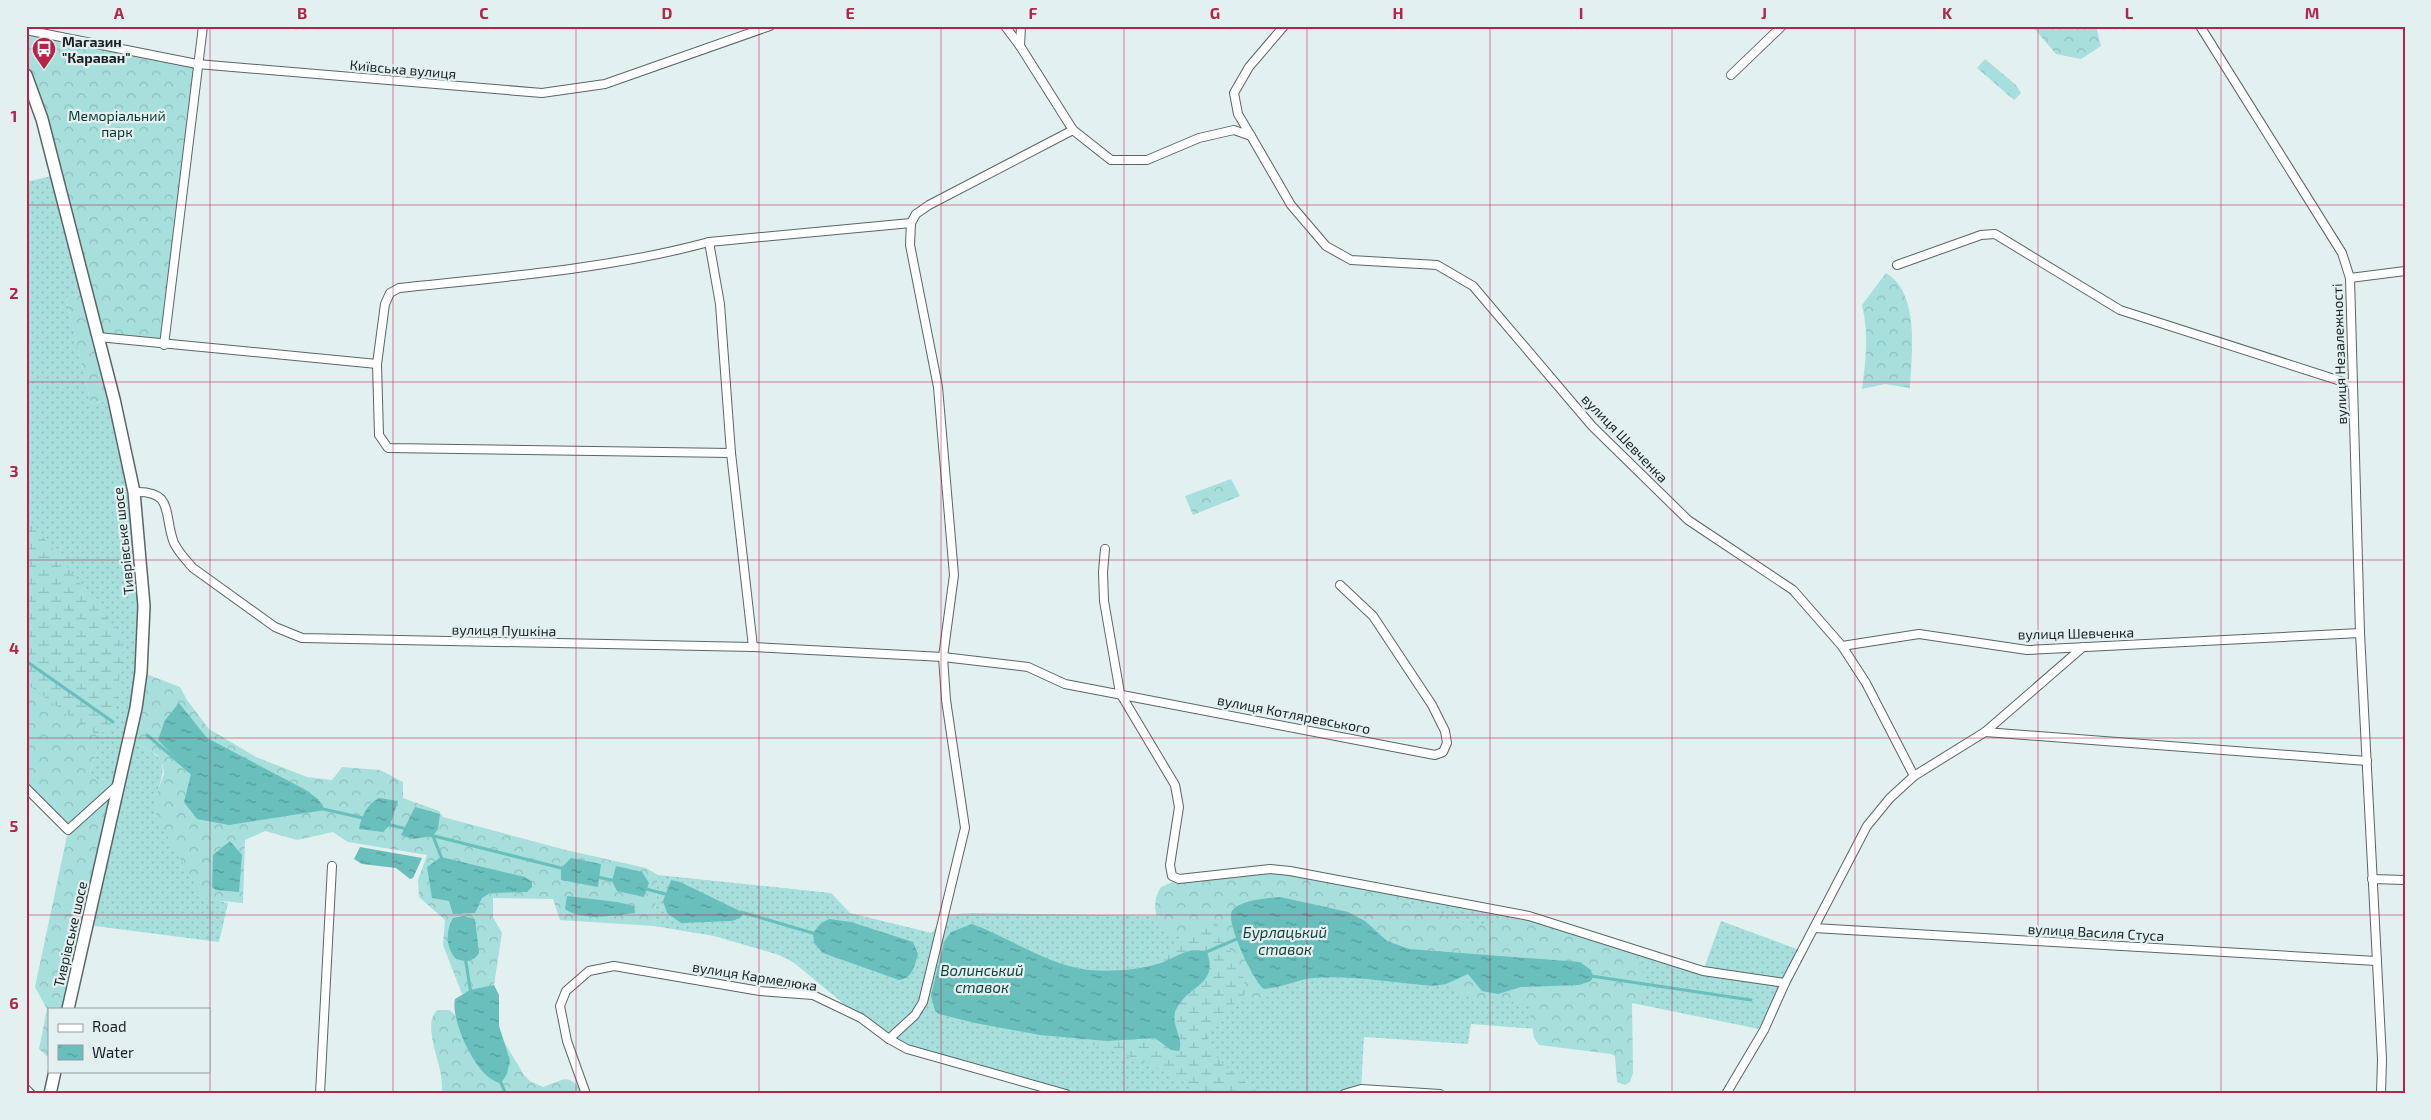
<svg xmlns="http://www.w3.org/2000/svg" width="2431" height="1120" font-family="'Exo 2',sans-serif">
  <style>
    .grass { fill: url(#grass-dots) }
    .forest { fill: url(#forest-crowns) }
    .wetland { fill: url(#wetland-marsh) }
    .water { fill: url(#water-ripples) }
    .lines { fill: none; stroke-linecap: round; stroke-linejoin: round }
    .stream { stroke: #68bfbc; stroke-width: 3 }
    .minor-casing { stroke: #5a6666; stroke-width: 10 }
    .secondary-casing { stroke: #5a6666; stroke-width: 14 }
    .minor { stroke: #fff; stroke-width: 8 }
    .secondary { stroke: #fff; stroke-width: 11 }
    .grid { fill: none; stroke: #b52449; stroke-width: 1; stroke-opacity: 0.55 }
    .labels { text-anchor: middle; dominant-baseline: central; stroke-width: 4.5; stroke-linejoin: round; paint-order: stroke }
    .poi-label { font-size: 14px; font-weight: bold; fill: #1c2121; stroke: #e3f0f0; text-anchor: start }
    .street-label { font-size: 14px; fill: #1c2121; stroke: #e3f0f0 }
    .park-label { font-size: 14px; fill: #073332; stroke: #e3f0f0 }
    .water-label { font-size: 15px; font-style: italic; fill: #143e3c; stroke: #e3f0f0 }
    .neatline { fill: none; stroke: #b52449; stroke-width: 2 }
    .grid-label { font-size: 16px; text-anchor: middle; font-weight: bold; fill: #b52449 }
  </style>
  <defs>
    <pattern id="grass-dots" width="8" height="8" patternUnits="userSpaceOnUse" patternTransform="scale(1.25)"><rect width="8" height="8" fill="#a6dfdc"/><path d="M2 2h.1M6 6h.1" fill="none" stroke="#8ebfbc" stroke-width="1.8" stroke-linecap="round"/></pattern>
    <pattern id="forest-crowns" width="20" height="18" patternUnits="userSpaceOnUse" patternTransform="scale(1.25)"><rect width="20" height="18" fill="#a6dfdc"/><path d="M2 6a3 3 0 1 1 6 0M12 15a3 3 0 1 1 6 0" fill="none" stroke="#8ebfbc"/></pattern>
    <pattern id="wetland-marsh" width="20" height="14" patternUnits="userSpaceOnUse" patternTransform="scale(1.25)"><rect width="20" height="14" fill="#a6dfdc"/><path d="M1 5h8M5 5V1M11 12h8M15 12V8" fill="none" stroke="#8ebfbc"/></pattern>
    <pattern id="water-ripples" width="26" height="14" patternUnits="userSpaceOnUse" patternTransform="scale(1.25)"><rect width="26" height="14" fill="#68bfbc"/><path d="M2 4q2-2 4 0t4 0M15 11q2-2 4 0t4 0" fill="none" stroke="#559b98"/></pattern>
  </defs>
  <rect width="100%" height="100%" fill="#e3f0f0"/>
  <g class="grass">
    <path d="M 56,175 L 86,292 L 66,298 L 91,404 L 114,399 L 144,587 L 130,740 C 162,758 170,757 156,795 L 200,893 L 210,899 L 228,903 L 219,942 L 87,925 L 120,782 L 98,782 L 90,772 L 97,751 L 95,731 L 26,542 L 26,182 Z"/>
    <polygon points="1270,869 1529,916 1703,971 1721,921 1802,951 1764,1030 1632,1003 1629,1036 1471,1024 1468,1044 1364,1037 1361,1089 1344,1094 1066,1094 907,1049 861,1018 793,962 779,955 714,936 654,926 658,875 831,893 850,913 932,933 944,915 972,913 1169,916"/>
  </g>
  <g class="forest">
    <polygon points="2032,26 2096,26 2101,46 2081,59 2056,54"/>
    <polygon points="26,30 197,64 164,345 99,337 114,399 91,404 66,298 86,292 26,75"/>
    <polygon points="1985,59 2016,85 2021,93 2014,100 1977,68"/>
    <path d="M 1886,273 C 1920,293 1912,354 1910,388 L 1885,384 L 1862,389 C 1866,359 1869,334 1862,305 Z"/>
    <polygon points="1231,479 1240,496 1193,515 1185,496"/>
    <polygon points="26,542 97,737 97,751 90,772 98,782 120,782 68,1009 49,1009 49,1058 39,1049 47,1009 35,987 68,831 26,789"/>
    <polygon points="141,672 180,687 187,700 209,729 256,757 307,777 332,780 342,767 380,770 403,782 403,798 439,811 443,817 566,850 646,868 658,875 654,926 560,920 553,899 493,898 493,917 502,933 494,985 462,994 443,945 445,920 419,897 418,880 427,855 348,842 333,832 297,840 265,831 245,840 243,903 210,900 200,893 156,816 156,795 164,774 163,765 157,755 130,740"/>
    <path d="M 1270,869 L 1362,888 L 1474,926 L 1529,916 L 1621,945 L 1636,957 L 1642,965 L 1645,991 L 1644,995 L 1632,1003 L 1633,1073 L 1630,1082 L 1625,1085 L 1617,1082 L 1615,1056 L 1611,1054 L 1539,1045 L 1534,1038 L 1529,1007 L 1522,1003 L 1471,998 L 1456,992 L 1451,987 L 1451,980 L 1409,949 L 1393,944 L 1360,927 L 1268,985 L 1269,994 L 1263,1001 L 1252,1002 L 1244,997 L 1229,966 L 1209,944 L 1170,934 C 1155,923 1150,903 1161,887 L 1179,879 Z"/>
    <path d="M 438,1010 L 449,1010 L 454,1014 L 489,1072 L 509,1056 L 503,1040 L 524,1075 L 530,1081 L 543,1087 C 566,1079 567,1072 584,1094 L 442,1094 C 442,1086 442,1078 440,1070 C 437,1055 423,1020 438,1010 Z"/>
  </g>
  <g class="wetland">
    <path d="M 26,519 L 33,524 L 123,637 L 123,652 L 113,722 C 109,731 105,732 96,734 L 87,729 L 26,683 Z"/>
    <path d="M 1215,920 L 1243,975 L 1246,993 L 1210,1026 C 1195,1050 1243,1079 1260,1094 L 1207,1094 L 1146,1062 L 1061,1035 L 1107,1041 L 1138,1037 L 1180,1040 L 1174,1025 L 1178,961 L 1126,969 L 1159,960 L 1208,922 Z"/>
  </g>
  <g class="water">
    <polygon points="179,703 207,738 304,789 318,799 325,810 229,825 197,819 184,802 191,774 158,740 165,720"/>
    <path d="M 379,798 L 398,801 L 390,825 L 383,832 L 359,829 C 361,817 367,804 379,798 Z"/>
    <polygon points="415,807 440,814 438,829 433,836 413,839 401,835"/>
    <polygon points="230,841 242,855 239,892 216,890 212,887 213,855"/>
    <polygon points="360,847 422,858 413,878 410,879 396,868 362,864 354,859"/>
    <polygon points="441,857 525,877 532,882 532,887 527,892 490,893 482,898 475,913 453,914 449,901 432,898 427,867"/>
    <polygon points="571,858 601,864 598,887 561,880 561,868"/>
    <polygon points="616,866 642,872 649,883 644,897 617,891 612,881"/>
    <polygon points="671,880 680,882 744,913 740,918 732,921 681,923 667,913 663,901"/>
    <path d="M 567,896 L 617,902 L 634,906 L 635,913 C 613,915 584,922 565,909 Z"/>
    <path d="M 1280,897 L 1348,912 L 1365,921 L 1387,941 L 1409,949 L 1580,962 L 1591,970 L 1593,976 L 1591,981 L 1579,985 L 1521,987 L 1498,994 L 1482,991 L 1468,974 L 1446,984 L 1433,986 C 1394,983 1353,975 1313,978 C 1296,980 1281,988 1264,989 C 1254,983 1225,921 1232,911 C 1239,900 1268,898 1280,897 Z"/>
    <path d="M 463,916 L 475,919 L 479,953 C 473,962 466,962 456,959 C 446,948 445,932 453,918 Z"/>
    <path d="M 829,919 L 851,922 L 913,942 L 918,954 C 914,966 913,978 899,980 L 823,953 L 814,943 L 813,933 L 820,924 Z"/>
    <path d="M 972,924 C 1010,938 1047,965 1089,970 C 1111,972 1140,970 1161,963 C 1178,957 1188,946 1207,952 C 1218,984 1192,984 1178,1006 C 1167,1022 1185,1037 1179,1051 L 1171,1050 L 1155,1038 L 1107,1041 L 1040,1035 L 975,1023 L 939,1014 L 935,1011 L 931,996 L 944,942 L 951,932 Z"/>
    <path d="M 494,985 L 499,995 L 499,1026 L 510,1060 L 507,1074 L 501,1083 C 477,1080 450,1020 455,999 L 470,990 Z"/>
  </g>
  <g class="lines">
    <g class="stream">
      <polyline points="26,661 113,722"/>
      <polyline points="147,735 194,775"/>
      <polyline points="323,809 363,818"/>
      <polyline points="386,824 407,829"/>
      <polyline points="430,835 565,869"/>
      <polyline points="433,836 442,859"/>
      <polyline points="597,877 616,881"/>
      <polyline points="646,889 669,895"/>
      <polyline points="741,912 816,934"/>
      <polyline points="1204,953 1239,938"/>
      <polyline points="465,956 471,994"/>
      <polyline points="1591,976 1751,1000"/>
      <polyline points="500,1081 506,1094"/>
    </g>
    <defs>
      <g id="minor">
        <polyline points="1005,26 1020,46 1073,130 1111,160 1147,160 1199,138 1234,130 1251,136 1291,205 1326,246 1351,260 1437,265 1473,286 1592,426 1688,520 1793,590 1842,646 1919,634 2027,650 2360,633"/>
        <polyline points="2200,26 2342,253 2350,278 2360,633 2382,1059 2381,1094"/>
        <polyline points="26,30 197,64 542,93 605,84 770,26"/>
        <polyline points="1020,46 1021,26"/>
        <polyline points="1731,75 1782,26"/>
        <polyline points="1251,136 1238,114 1234,93 1249,67 1284,26"/>
        <polyline points="709,242 720,304 731,453 753,647"/>
        <polyline points="1897,265 1981,235 1995,234 2120,310 2353,385"/>
        <polyline points="2350,278 2405,271"/>
        <polyline points="98,337 377,364"/>
        <polyline points="164,345 203,26"/>
        <path d="M 731,453 L 388,448 L 379,435 L 377,364 L 385,304 L 390,293 L 399,288 C 503,277 609,269 709,242 L 911,223 L 916,214 L 929,205 L 1073,130"/>
        <path d="M 134,492 C 175,490 163,515 174,543 C 179,553 186,560 193,568 L 275,627 L 302,638 L 753,647 L 943,657 L 1028,667 L 1065,684 L 1435,755 L 1443,752 L 1447,743 L 1445,731 L 1432,705 L 1373,616 L 1340,585"/>
        <polyline points="1105,549 1103,572 1104,601 1120,693 1175,785 1179,807 1170,865 1172,876 1179,879 1270,869 1290,871 1529,916 1703,971 1785,983"/>
        <polyline points="1842,646 1866,683 1914,776"/>
        <polyline points="1985,732 2367,761"/>
        <polyline points="26,788 68,830 119,784"/>
        <polyline points="2372,879 2405,880"/>
        <polyline points="1814,928 2376,961"/>
        <polyline points="889,1039 915,1015 923,1002 965,828 946,700 943,657 954,575 938,387 910,245 911,223"/>
        <polyline points="26,1089 31,1094"/>
        <polyline points="320,1094 332,866"/>
        <polyline points="586,1094 567,1041 560,1006 566,991 589,971 614,966 760,991 813,995 861,1018 889,1039 907,1049 1066,1094"/>
        <polyline points="1344,1094 1361,1089 1440,1094"/>
        <polyline points="1726,1094 1764,1030 1785,983 1867,826 1890,798 1914,776 1985,732 2083,647"/>
      </g>
      <g id="secondary">
        <polyline points="26,75 42,119 114,399 134,492 144,606 141,672 136,708 68,1009"/>
        <polyline points="50,1094 55,1071"/>
      </g>
    </defs>
    <use href="#minor" class="minor-casing"/>
    <use href="#secondary" class="secondary-casing"/>
    <use href="#minor" class="minor"/>
    <use href="#secondary" class="secondary"/>
  </g>
  <path class="grid" d="M 210,26 L 210,1094M 393,26 L 393,1094M 576,26 L 576,1094M 759,26 L 759,1094M 941,26 L 941,1094M 1124,26 L 1124,1094M 1307,26 L 1307,1094M 1490,26 L 1490,1094M 1672,26 L 1672,1094M 1855,26 L 1855,1094M 2038,26 L 2038,1094M 2221,26 L 2221,1094M 26,205 L 2405,205M 26,382 L 2405,382M 26,560 L 2405,560M 26,738 L 2405,738M 26,915 L 2405,915"/>
  <defs>
    <symbol id="bus-pin" viewBox="-11 -11 22 30"><path d="M0 17L-7.5 6A9.5 9.5 0 1 1 7.5 6Z" fill="#b52449" stroke="#e3f0f0"/><path d="M-5-6H5V4H4V6H2V4H-2V6H-4V4H-5ZM-3.5-4V0h7V-4ZM-3.5 1.2v1.5H-2V1.2ZM2 1.2v1.5H3.5V1.2Z" fill="#fff"/></symbol>
  </defs>
  <g fill-rule="evenodd">
    <use href="#bus-pin" x="30" y="35" width="28" height="38"/>
  </g>
  <g class="labels">
    <g class="poi-label">
      <text x="62" y="41">Магазин<tspan x="62" dy="16">"Караван"</tspan></text>
    </g>
    <g class="street-label">
      <text transform="translate(403 69) rotate(5)">Київська вулиця</text>
      <text transform="translate(2339 354) rotate(-92)">вулиця Незалежності</text>
      <text transform="translate(1625 438) rotate(46)">вулиця Шевченка</text>
      <text transform="translate(123 541) rotate(-96)">Тиврівське шосе</text>
      <text transform="translate(504 630) rotate(1)">вулиця Пушкіна</text>
      <text transform="translate(2076 633) rotate(-1)">вулиця Шевченка</text>
      <text transform="translate(1294 714) rotate(11)">вулиця Котляревського</text>
      <text transform="translate(2096 932) rotate(3)">вулиця Василя Стуса</text>
      <text transform="translate(70 934) rotate(-77)">Тиврівське шосе</text>
      <text transform="translate(755 976) rotate(9)">вулиця Кармелюка</text>
    </g>
    <g class="park-label">
      <text x="117" y="115">Меморіальний<tspan x="117" dy="16">парк</tspan></text>
    </g>
    <g class="water-label">
      <text x="1285" y="932">Бурлацький<tspan x="1285" dy="17">ставок</tspan></text>
      <text x="982" y="970">Волинський<tspan x="982" dy="17">ставок</tspan></text>
    </g>
  </g>
  <rect width="2431" height="1120" fill="none" stroke="#e3f0f0" stroke-width="55"/>
  <rect x="48" y="1008" width="162" height="65" fill="#e3f0f0" stroke="#939d9d"/>
  <rect x="58" y="1024" width="25" height="8" fill="#ffffff" stroke="#939d9d"/>
  <text x="92" y="1032" font-size="15" fill="#1c2121">Road</text>
  <rect x="58" y="1045" width="25" height="15" fill="url(#water-ripples)" stroke="#939d9d"/>
  <text x="92" y="1058" font-size="15" fill="#1c2121">Water</text>
  <rect x="28" y="28" width="2376" height="1064" class="neatline"/>
  <g class="grid-label">
    <text x="119" y="19">A</text>
    <text x="302" y="19">B</text>
    <text x="484" y="19">C</text>
    <text x="667" y="19">D</text>
    <text x="850" y="19">E</text>
    <text x="1033" y="19">F</text>
    <text x="1215" y="19">G</text>
    <text x="1398" y="19">H</text>
    <text x="1581" y="19">I</text>
    <text x="1764" y="19">J</text>
    <text x="1947" y="19">K</text>
    <text x="2129" y="19">L</text>
    <text x="2312" y="19">M</text>
    <text x="14" y="122">1</text>
    <text x="14" y="299">2</text>
    <text x="14" y="477">3</text>
    <text x="14" y="654">4</text>
    <text x="14" y="832">5</text>
    <text x="14" y="1009">6</text>
  </g>
</svg>
